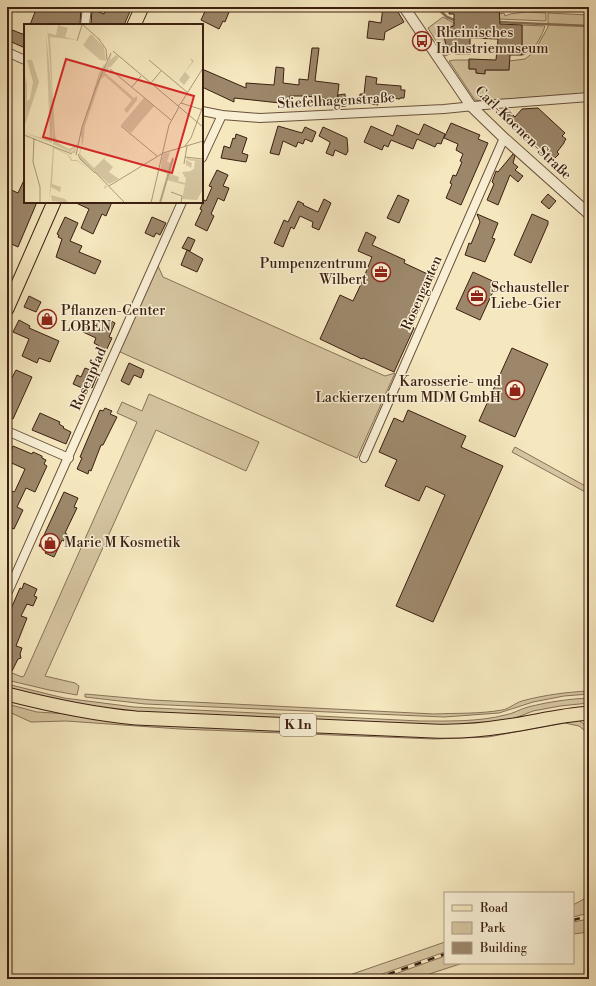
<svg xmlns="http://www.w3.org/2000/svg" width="596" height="986" font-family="'Libre Bodoni',serif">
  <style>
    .green { fill: #d5c5a0; stroke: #887258 }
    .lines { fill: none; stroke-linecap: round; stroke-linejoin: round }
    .stream { stroke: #856e55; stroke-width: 2.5 }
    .building { fill: #9c876a; stroke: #3b1f10 }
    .minor-casing { stroke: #6a513c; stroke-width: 10 }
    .tertiary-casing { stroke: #6a513c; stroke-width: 12 }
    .primary-casing { stroke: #3b1f10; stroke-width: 15 }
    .minor { stroke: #f8efd5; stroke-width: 8 }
    .tertiary { stroke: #f8efd5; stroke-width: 10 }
    .primary { stroke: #f5e7be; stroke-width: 13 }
    .rail { stroke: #3b1f10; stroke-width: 2.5; stroke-dasharray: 7 7; stroke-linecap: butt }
    .labels { text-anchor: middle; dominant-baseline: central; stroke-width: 3; stroke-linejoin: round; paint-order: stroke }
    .shield { fill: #f8efd5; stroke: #745d4b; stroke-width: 1 }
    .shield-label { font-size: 13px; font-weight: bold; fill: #3b1f10 }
    .poi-label { font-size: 14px; fill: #3b1f10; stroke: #f8efd5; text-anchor: start }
    .street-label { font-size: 14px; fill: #3b1f10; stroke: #f8efd5 }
    .inset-river { fill: none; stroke: #b6a383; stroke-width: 2 }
    .inset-road { fill: none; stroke: #ab9778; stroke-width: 1 }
    .view { fill: #d62828; fill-opacity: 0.15; stroke: #d62828; stroke-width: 2 }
    .inset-edge { fill: none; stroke: #3b1f10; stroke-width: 2 }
  </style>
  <rect width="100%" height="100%" fill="#f5e7be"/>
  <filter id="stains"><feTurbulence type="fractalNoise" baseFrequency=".005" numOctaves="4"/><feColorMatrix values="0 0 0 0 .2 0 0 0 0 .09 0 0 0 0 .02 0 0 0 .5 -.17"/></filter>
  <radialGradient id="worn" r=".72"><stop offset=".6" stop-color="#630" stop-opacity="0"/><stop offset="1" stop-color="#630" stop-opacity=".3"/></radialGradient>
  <g class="green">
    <polygon points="526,12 546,13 546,21 499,19 499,14 504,13 505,16 510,14"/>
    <polygon points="548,13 589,15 589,93 481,101 475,100 449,61 454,60 469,60 469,69 476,69 476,73 485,73 485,70 509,70 509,61 525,59 534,52 548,27"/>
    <polygon points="443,17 454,23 451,27 442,30 444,37 453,34 452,53 445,56 428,28"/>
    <path d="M 522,25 L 545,26 C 542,36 533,54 522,55 Z"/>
    <polygon points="158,266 163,277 385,376 395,373 357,458 118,351"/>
    <polygon points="149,394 259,442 246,471 156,430 45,676 75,683 79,686 77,695 49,690 7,680 7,671 22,677 24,676 137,422 117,413 122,402 142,411"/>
    <polygon points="515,447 589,488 589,494 512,452"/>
    <path d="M 7,684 L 64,698 L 134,707 L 420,721 C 448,721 478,722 505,715 C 513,714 520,709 528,707 C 548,702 568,699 589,698 L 589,703 L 560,706 L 533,711 L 510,720 L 457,726 L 149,714 L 105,710 L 7,689 Z"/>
    <path d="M 589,691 L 589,694 L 564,696 L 533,702 L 499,713 L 444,717 L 145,704 L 85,697 L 85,694 L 152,700 L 434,714 C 457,713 480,714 502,710 C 509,709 515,703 522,701 C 544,695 567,692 589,691 Z"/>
    <polygon points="7,704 37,712 423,736 577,719 589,728 589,734 579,726 565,723 488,737 434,739 180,729 66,721 31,722 7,711"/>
    <polygon points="589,893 589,913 573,917 573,905 584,899"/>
    <polygon points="589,919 589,932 573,934 573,922"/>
    <polygon points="445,942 445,952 368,979 338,979"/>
    <polygon points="445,956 445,963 463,963 414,979 381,979"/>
  </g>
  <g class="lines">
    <g class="stream">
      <polyline points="436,7 447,17 454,20"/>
      <polyline points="498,22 589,26"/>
    </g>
  </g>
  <g class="building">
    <polygon points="34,7 81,7 80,25 30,25 35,12"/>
    <polygon points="112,7 132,7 124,25 91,25 92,9 104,14 107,8 111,10"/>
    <polygon points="207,7 231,7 225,22 223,21 219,29 201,20"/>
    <polygon points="383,7 395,7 404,22 385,32 384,40 367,38 369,21 381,23"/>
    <polygon points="450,7 499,7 500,24 522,25 522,55 510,55 509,70 485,70 485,74 476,73 476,69 469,69 469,59 496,60 498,39 470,38 470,54 455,54 456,46 447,48 442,30 454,26 454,14 449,14"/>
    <polygon points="7,28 25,35 25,48 7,40"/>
    <polygon points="312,48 319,48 315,81 339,84 337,100 306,96 290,96 289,104 234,98 234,102 202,87 202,69 246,88 246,83 274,85 276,67 284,68 283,83 299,85 299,79 308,80"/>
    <polygon points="366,76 377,78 376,84 401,86 401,90 405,90 404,98 400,98 400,99 379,97 378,105 359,102 360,94 364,94"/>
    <polygon points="345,94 346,106 338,107 338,95"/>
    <polygon points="538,108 565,133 562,136 566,139 564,142 564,143 557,152 559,154 551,162 496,112 509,111 515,117 522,109"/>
    <polygon points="451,123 480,135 478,139 488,143 461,205 446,198 452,184 450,183 453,175 456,176 462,162 460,161 463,154 456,150 458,144 444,138"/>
    <polygon points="424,124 445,134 441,144 437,143 435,147 417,139 413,149 391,140 388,147 384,145 382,150 364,142 371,126 393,136 397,125 419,135"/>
    <polygon points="278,126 302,133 305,127 316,132 312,142 305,139 303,144 298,142 296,147 283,141 279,155 270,153"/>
    <polygon points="323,127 347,138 348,151 346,155 335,150 333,156 326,153 330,143 330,142 319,136"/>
    <polygon points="236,134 247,138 242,153 248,155 246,162 221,158 224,146 230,148 233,138 235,139"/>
    <polygon points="513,154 515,156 513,163 518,167 515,170 523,176 518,182 510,175 498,205 487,200 494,184 492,182 496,171 498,172"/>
    <polygon points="217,170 228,175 223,186 229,188 224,201 218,198 211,214 214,216 207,231 195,225 202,210 200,209 204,200 206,201 212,187 209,186"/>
    <polygon points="25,178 25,202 37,202 18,247 7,242 7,188 18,193"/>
    <polygon points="548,194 556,201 549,209 541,202"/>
    <polygon points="398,195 409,200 399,223 387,218"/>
    <polygon points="324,199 331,203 319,230 312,227 313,222 300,216 294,229 291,227 283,247 274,243 284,220 288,222 298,201 304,204 303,205 318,212"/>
    <polygon points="74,202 112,202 106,216 102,214 93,234 81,228 89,209"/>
    <polygon points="477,214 498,223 492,238 495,239 485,262 465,255 469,243 471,244 480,222"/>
    <polygon points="532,214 548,221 548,224 531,263 514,255"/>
    <polygon points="65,217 78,223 70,241 82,246 79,252 101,261 95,274 56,257 62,239 58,237 59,235 57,234"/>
    <polygon points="152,217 166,223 160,235 156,233 154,237 145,233"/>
    <polygon points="366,232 376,237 372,245 405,260 404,263 434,277 420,308 412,327 414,328 394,372 363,358 362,359 320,339 340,295 353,301 362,282 372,257 358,251"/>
    <polygon points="188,237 195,240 190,251 182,248"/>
    <polygon points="187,250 203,259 197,272 181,265"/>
    <polygon points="473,272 497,283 480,320 456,309"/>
    <polygon points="29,296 41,302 36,312 24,307"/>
    <polygon points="107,319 115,323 109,337 112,338 106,351 98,347 99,346 94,343 96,338 83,332 85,327 99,332 101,327 103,328"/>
    <polygon points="19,320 30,326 29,328 59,341 50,362 39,358 37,363 22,356 29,339 13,332"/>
    <polygon points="512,348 548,364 515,437 479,421"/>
    <polygon points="129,363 144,370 141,378 134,375 129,385 121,381"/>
    <polygon points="85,368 98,373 92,388 84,384 82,388 73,384 77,375 81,377"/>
    <polygon points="16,370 32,377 13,419 7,417 7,387"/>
    <polygon points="105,408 112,411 110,414 117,417 103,445 101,445 91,471 89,470 88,474 77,469 82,458 80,457 100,410 103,411"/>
    <polygon points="408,410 466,436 461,447 503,466 433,622 396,606 445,495 426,486 419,501 385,486 397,460 379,452 394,418 403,422"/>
    <polygon points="40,413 60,422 59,424 64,427 63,428 71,432 66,444 32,430"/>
    <polygon points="13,446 32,454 33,452 42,456 42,458 46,460 44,464 47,466 35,492 26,488 17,507 23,510 14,529 7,526 7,489 14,492 15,491 25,469 7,461"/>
    <polygon points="64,492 78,498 74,507 77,508 65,533 67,534 64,541 62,540 54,557 45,553 47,549 39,546"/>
    <polygon points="24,583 37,589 34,596 37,597 33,606 27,604 21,616 27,618 16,646 22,648 20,654 21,658 18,659 12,671 7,668 7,618 20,588 22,589"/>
  </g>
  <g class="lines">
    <defs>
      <g id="minor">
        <polyline points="85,25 87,7"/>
        <polyline points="7,52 25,60"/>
        <polyline points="202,111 222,115 260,118 444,109 484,105 589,97"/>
        <polyline points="202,158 222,115"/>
        <polyline points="7,431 69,458"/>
        <polyline points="364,458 504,138"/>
        <polyline points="7,594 182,202"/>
      </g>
      <polyline id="tertiary" points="404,7 471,106 504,138 589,214"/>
      <g id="primary">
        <polyline points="134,25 142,7"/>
        <polyline points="7,309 54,202"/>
        <path d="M 7,694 C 50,705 92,714 136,718 L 433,731 C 457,732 482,730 507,726 C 534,722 561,715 589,713"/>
      </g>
    </defs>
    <use href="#minor" class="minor-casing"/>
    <use href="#tertiary" class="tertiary-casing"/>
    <use href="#primary" class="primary-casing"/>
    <use href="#minor" class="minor"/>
    <use href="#tertiary" class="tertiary"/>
    <use href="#primary" class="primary"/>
    <g class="rail">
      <polyline points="573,920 589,916"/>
      <polyline points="375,979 445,954"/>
    </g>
  </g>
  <defs>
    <symbol id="bus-ring" viewBox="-11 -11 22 22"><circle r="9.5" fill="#f8efd5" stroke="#8f2418" stroke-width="1.5"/><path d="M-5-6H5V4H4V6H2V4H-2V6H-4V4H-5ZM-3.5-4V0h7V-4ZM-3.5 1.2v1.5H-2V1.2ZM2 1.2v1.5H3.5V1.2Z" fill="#8f2418"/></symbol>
    <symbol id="office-ring" viewBox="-11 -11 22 22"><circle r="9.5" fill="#f8efd5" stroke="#8f2418" stroke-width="1.5"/><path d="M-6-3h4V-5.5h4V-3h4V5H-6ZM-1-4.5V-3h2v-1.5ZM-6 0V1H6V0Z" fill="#8f2418"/></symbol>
    <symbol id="shop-ring" viewBox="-11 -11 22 22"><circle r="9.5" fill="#f8efd5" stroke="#8f2418" stroke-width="1.5"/><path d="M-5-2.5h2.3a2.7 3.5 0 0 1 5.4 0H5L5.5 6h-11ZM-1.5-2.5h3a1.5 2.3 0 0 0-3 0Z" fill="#8f2418"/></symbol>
  </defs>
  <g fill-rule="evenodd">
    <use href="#bus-ring" x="411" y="30" width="22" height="22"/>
    <use href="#office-ring" x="370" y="261" width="22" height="22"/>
    <use href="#office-ring" x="466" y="285" width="22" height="22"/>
    <use href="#shop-ring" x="36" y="308" width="22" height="22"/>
    <use href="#shop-ring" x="504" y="379" width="22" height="22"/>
    <use href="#shop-ring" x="39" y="532" width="22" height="22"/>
  </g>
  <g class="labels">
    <rect class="shield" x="280" y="714" width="36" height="22" rx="3"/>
    <g class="shield-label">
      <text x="298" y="725">K 1n</text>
    </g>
    <g class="poi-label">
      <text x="436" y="33">Rheinisches<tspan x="436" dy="16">Industriemuseum</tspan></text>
      <text x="367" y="264" text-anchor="end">Pumpenzentrum<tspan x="367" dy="16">Wilbert</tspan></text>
      <text x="491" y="288">Schausteller<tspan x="491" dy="16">Liebe-Gier</tspan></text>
      <text x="61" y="311">Pflanzen-Center<tspan x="61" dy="16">LOBEN</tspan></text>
      <text x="501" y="382" text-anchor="end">Karosserie- und<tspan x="501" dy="16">Lackierzentrum MDM GmbH</tspan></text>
      <text x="64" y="543">Marie M Kosmetik</text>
    </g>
    <g class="street-label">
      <text transform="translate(336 101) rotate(-3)">Stiefelhagenstraße</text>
      <text transform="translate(523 133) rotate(44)">Carl-Koenen-Straße</text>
      <text transform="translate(422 293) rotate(-66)">Rosengarten</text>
      <text transform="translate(89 379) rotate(-66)">Rosenpfad</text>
    </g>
  </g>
  <g transform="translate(24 24)">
    <rect width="179" height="179" fill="#f5e7be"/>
    <path d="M 23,0 L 24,9 L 32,11 L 34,1 L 44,4 L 41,13 L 52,16 L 26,13 L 31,112 L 34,119 L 45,125 L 53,121 L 75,49 L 80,40 L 77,37 L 81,41 L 53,122 L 47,127 L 33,120 L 48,128 L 52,123 L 51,129 L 48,129 L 29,120 L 29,98 L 28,119 L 0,109 L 26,116 L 22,9 L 29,82 ZM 67,10 L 80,23 L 82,37 L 76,36 L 59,21 ZM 88,29 L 86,36 L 92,31 L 95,33 L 86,44 L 84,42 L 85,45 L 81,49 L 110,74 L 113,72 L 113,76 L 103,89 L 100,86 L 108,76 L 81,52 L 77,55 L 61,102 L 59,119 L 56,130 L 70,144 L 93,122 L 80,135 L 89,143 L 85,148 L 95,155 L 85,160 L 56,135 L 55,129 L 58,122 L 57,110 L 72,64 ZM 166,34 L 170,37 L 161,48 L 166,53 L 160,61 L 155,56 L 168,38 ZM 3,36 L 8,36 L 15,58 L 0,104 L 0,48 L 3,60 L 3,77 L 6,75 L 9,58 ZM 120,74 L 130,82 L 107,109 L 97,101 ZM 29,122 L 45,131 L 48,136 L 53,136 L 61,142 L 83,163 L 80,165 L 81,161 L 63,144 L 53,137 L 47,137 L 44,131 L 30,124 L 28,160 L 37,163 L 36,168 L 27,163 L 25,179 ZM 146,128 L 143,138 L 148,139 L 147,142 L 149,136 L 150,136 L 146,150 L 155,153 L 154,157 L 161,159 L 162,155 L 158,148 L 169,147 L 166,147 L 170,145 L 171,137 L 162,136 L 168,139 L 167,144 L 163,141 L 162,143 L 162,136 L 164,136 L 162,134 L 179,136 L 179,165 L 173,176 L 158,175 L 161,161 L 143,156 L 135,179 L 144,150 L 136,147 L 139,130 ZM 27,171 L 41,175 L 45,179 L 28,177 Z" fill="#d5c5a0"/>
    <path class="inset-river" d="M 136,179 L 149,134"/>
    <path class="inset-road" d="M 58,0 L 76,16M 74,14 L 82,25 L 83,36M 53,17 L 58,1M 89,27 L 179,103M 125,36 L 164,69M 86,45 L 147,96M 127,59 L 137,47M 108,63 L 117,52M 157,79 L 179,44M 154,82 L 157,79 L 179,86M 97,102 L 133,132M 0,111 L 48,130M 10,114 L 9,138 L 16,163 L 16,179M 161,122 L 167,114 L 179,82M 54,130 L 56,135 L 71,149M 52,131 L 58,103 L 72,63 L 87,29M 161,133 L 179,135M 160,140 L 163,122M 71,148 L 101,179M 85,162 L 139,129 L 179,117M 147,168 L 158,172 L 157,179M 127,179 L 145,101 L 155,83"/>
    <path class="view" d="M 42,35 L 170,72 L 148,149 L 19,113 Z"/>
    <rect width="179" height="179" class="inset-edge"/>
  </g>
  <rect width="596" height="986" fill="none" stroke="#f5e7be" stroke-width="24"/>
  <rect x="8" y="8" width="580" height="970" fill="none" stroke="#3b1f10" stroke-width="2"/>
  <rect x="12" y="12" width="572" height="962" fill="none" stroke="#3b1f10"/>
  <rect x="444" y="892" width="130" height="72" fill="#f8efd5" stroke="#ac9c86"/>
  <rect x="452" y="905" width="20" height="6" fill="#f5e7be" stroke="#ac9c86"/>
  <text x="480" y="912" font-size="12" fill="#3b1f10">Road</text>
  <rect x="452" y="922" width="20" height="12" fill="#d5c5a0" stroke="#ac9c86"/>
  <text x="480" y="932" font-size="12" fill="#3b1f10">Park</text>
  <rect x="452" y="942" width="20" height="12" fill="#9c876a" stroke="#ac9c86"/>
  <text x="480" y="952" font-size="12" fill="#3b1f10">Building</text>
  <rect width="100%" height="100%" filter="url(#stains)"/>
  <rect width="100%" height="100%" fill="url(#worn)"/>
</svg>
